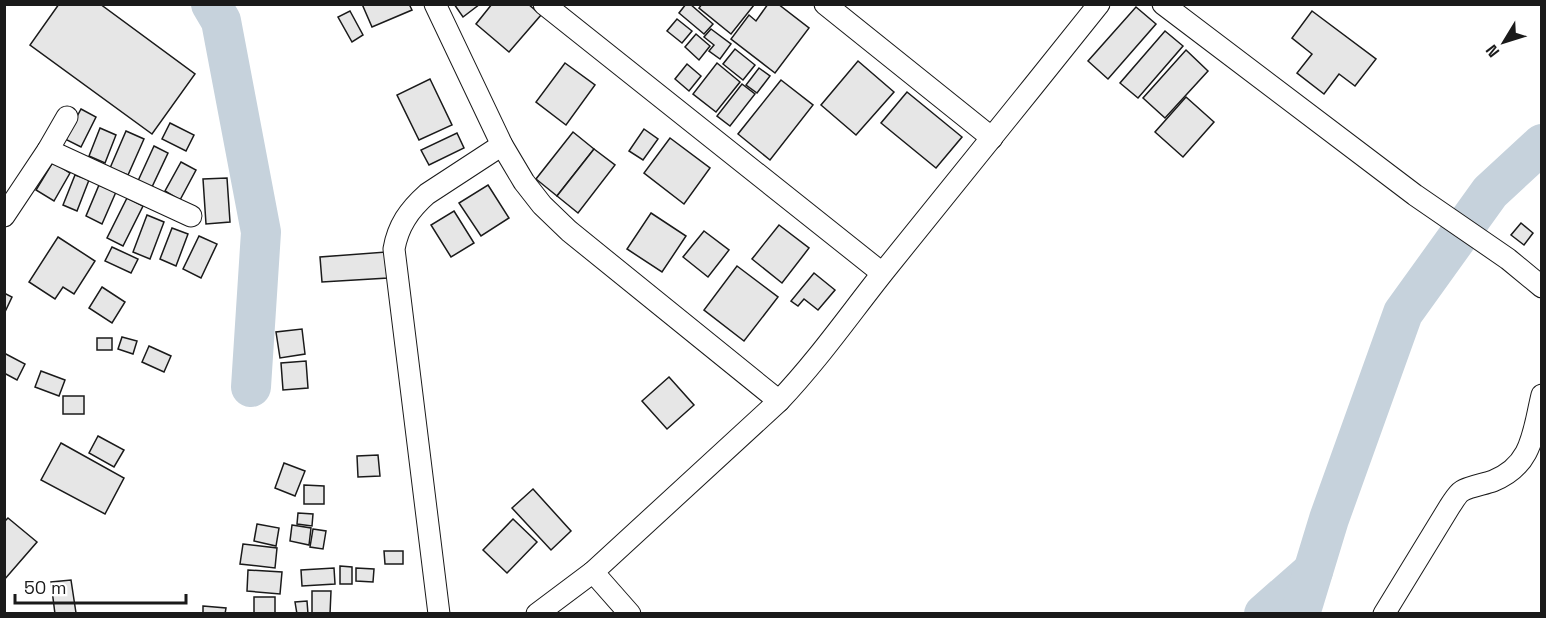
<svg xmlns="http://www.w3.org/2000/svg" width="1546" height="618" font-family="'Space Grotesk',sans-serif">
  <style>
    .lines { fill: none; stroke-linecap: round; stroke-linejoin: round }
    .river { stroke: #c6d2dc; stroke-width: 40 }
    .building { fill: #e6e6e6; stroke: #1a1a1a; stroke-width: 1.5 }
    .street-casing { stroke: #1a1a1a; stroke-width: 23 }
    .street { stroke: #fff; stroke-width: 21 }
  </style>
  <rect width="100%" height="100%" fill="#fff"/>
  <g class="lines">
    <g class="river">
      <polyline points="211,4 221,21 261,232 251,387"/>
      <polyline points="1264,614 1313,571"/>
      <polyline points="1300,614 1329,519 1403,313 1490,192 1542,144"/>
    </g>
  </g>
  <g class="building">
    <polygon points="59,4 100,4 195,74 152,134 30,45"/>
    <polygon points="362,4 409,4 412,10 372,27"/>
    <polygon points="454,4 480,4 463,17"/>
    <polygon points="492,4 528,4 541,15 509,52 476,24"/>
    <polygon points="686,4 690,4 713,24 704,34 679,13"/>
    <polygon points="702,4 752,4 754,5 731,34 699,8"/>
    <polygon points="768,4 778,4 809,28 775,73 731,39 749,15 756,21"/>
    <polygon points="1136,7 1156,24 1108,79 1088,61"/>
    <polygon points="350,11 363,35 352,42 338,17"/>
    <polygon points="1312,11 1376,59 1355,86 1339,74 1324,94 1297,73 1312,54 1292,38"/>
    <polygon points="677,19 692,31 682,43 667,31"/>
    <polygon points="711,29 731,44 720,59 709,51 714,45 704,37"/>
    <polygon points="1165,31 1183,46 1138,98 1120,83"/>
    <polygon points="696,34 710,46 699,60 685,47"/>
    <polygon points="735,49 755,65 743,80 723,64"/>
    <polygon points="1186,50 1208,71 1165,118 1143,98"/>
    <polygon points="858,61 894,92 856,135 821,105"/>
    <polygon points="565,63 595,85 566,125 536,102"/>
    <polygon points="717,63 740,82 716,112 693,94"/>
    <polygon points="687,64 701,76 689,91 675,79"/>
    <polygon points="759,68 770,76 757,93 746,85"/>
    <polygon points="430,79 452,125 419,140 397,95"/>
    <polygon points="781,80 813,105 770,160 738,134"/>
    <polygon points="742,84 755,94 730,126 717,116"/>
    <polygon points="907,92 962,137 936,168 881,123"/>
    <polygon points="1186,97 1214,122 1183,157 1155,132"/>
    <polygon points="81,109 96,117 81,147 65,139"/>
    <polygon points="170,123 194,135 186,151 162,139"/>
    <polygon points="100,128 116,135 105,163 89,156"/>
    <polygon points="644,129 658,139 643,160 629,151"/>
    <polygon points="126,131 144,139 128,175 110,168"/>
    <polygon points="573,132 594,149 557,196 536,179"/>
    <polygon points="457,133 464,148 429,165 421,150"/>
    <polygon points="670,138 710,168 684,204 644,173"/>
    <polygon points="154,146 168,153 151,189 137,183"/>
    <polygon points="594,149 615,165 578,213 557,196"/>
    <polygon points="53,162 70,173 54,201 36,190"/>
    <polygon points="181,162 196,170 180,200 165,191"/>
    <polygon points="75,175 89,180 77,211 63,205"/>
    <polygon points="227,178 230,222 206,224 203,179"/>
    <polygon points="99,185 116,192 102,224 86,216"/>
    <polygon points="488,185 509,218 481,236 459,203"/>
    <polygon points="127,198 143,206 123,246 107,238"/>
    <polygon points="454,211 474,243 451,257 431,225"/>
    <polygon points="651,213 686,236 662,272 627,249"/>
    <polygon points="147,215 164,222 150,259 133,252"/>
    <polygon points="1521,223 1533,233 1524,245 1511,235"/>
    <polygon points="779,225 809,248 782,283 752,259"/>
    <polygon points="172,228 188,234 176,266 160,259"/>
    <polygon points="704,231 729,250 708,277 683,257"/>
    <polygon points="199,236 217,244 201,278 183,269"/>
    <polygon points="58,237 95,261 74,294 63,287 55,299 29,282"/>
    <polygon points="112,247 138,259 131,273 105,261"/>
    <polygon points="386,252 388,278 322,282 320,257"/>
    <polygon points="737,266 778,297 744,341 704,310"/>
    <polygon points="814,273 835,290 818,310 804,299 798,306 791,301"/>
    <polygon points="102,287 125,302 112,323 89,308"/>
    <polygon points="4,293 12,297 4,314"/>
    <polygon points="302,329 305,354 280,358 276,332"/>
    <polygon points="122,337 137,341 133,354 118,349"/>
    <rect x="97" y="338" width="15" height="12"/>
    <polygon points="149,346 171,356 164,372 142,362"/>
    <polygon points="4,353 25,364 17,380 4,373"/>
    <polygon points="306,361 308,388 283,390 281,363"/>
    <polygon points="41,371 65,380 59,396 35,387"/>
    <polygon points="669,377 694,405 667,429 642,401"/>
    <rect x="63" y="396" width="21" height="18"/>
    <polygon points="98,436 124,450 114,467 89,453"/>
    <polygon points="61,443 124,478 105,514 41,480"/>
    <polygon points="378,455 380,476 358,477 357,456"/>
    <polygon points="284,463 305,471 295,496 275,488"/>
    <polygon points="304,485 324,486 324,504 304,504"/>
    <polygon points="533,489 571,531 551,550 512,508"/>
    <polygon points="298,513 313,514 312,526 297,524"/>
    <polygon points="8,518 37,542 4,580 4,522"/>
    <polygon points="513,519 537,542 507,573 483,550"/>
    <polygon points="257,524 279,528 276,546 254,541"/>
    <polygon points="292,525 311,528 309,545 290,541"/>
    <polygon points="313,529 326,531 323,549 310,547"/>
    <polygon points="243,544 277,548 275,568 240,564"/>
    <polygon points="384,551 403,551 403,564 385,564"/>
    <polygon points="340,566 352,567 352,584 340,584"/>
    <polygon points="334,568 335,584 302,586 301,570"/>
    <polygon points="356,568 374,569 373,582 356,581"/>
    <polygon points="248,570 282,572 280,594 247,591"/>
    <polygon points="71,580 76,613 55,614 51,582"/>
    <polygon points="312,591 331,591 330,614 312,614"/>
    <rect x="254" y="597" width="21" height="17"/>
    <polygon points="307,601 308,614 297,614 295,602"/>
    <polygon points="203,606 226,608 225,614 203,614"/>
  </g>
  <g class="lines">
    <defs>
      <g id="street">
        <polyline points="435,4 502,145 524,182 542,205 569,231 779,401"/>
        <polyline points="544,4 882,273"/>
        <polyline points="825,4 992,138"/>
        <polyline points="1163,4 1415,195 1508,259 1542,287"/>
        <polyline points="48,150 191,216"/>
        <polyline points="4,216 48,150 67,117"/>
        <polyline points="593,572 630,614"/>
        <path d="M 439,614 L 394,249 C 398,226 409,210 427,194 L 502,145"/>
        <path d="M 537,614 L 593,572 L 779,401 C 818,360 850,314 885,270 C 956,182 1028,93 1099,4"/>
        <path d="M 1384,614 L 1450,506 C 1453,502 1457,494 1462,491 C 1468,487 1485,484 1493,481 C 1533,465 1533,432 1542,395"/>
      </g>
    </defs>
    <use href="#street" class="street-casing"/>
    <use href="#street" class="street"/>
  </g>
  <rect width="1546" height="618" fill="none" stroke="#1a1a1a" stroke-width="12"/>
  <g transform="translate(1504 42) rotate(232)" stroke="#ffffff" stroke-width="4.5" paint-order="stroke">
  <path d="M0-4.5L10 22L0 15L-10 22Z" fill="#1a1a1a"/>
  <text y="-9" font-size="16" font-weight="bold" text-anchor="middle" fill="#1a1a1a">N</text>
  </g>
  <path d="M15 594v9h171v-9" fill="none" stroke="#1a1a1a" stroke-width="3"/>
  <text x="24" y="594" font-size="18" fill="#1a1a1a" stroke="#ffffff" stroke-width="4.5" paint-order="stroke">50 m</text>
</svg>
